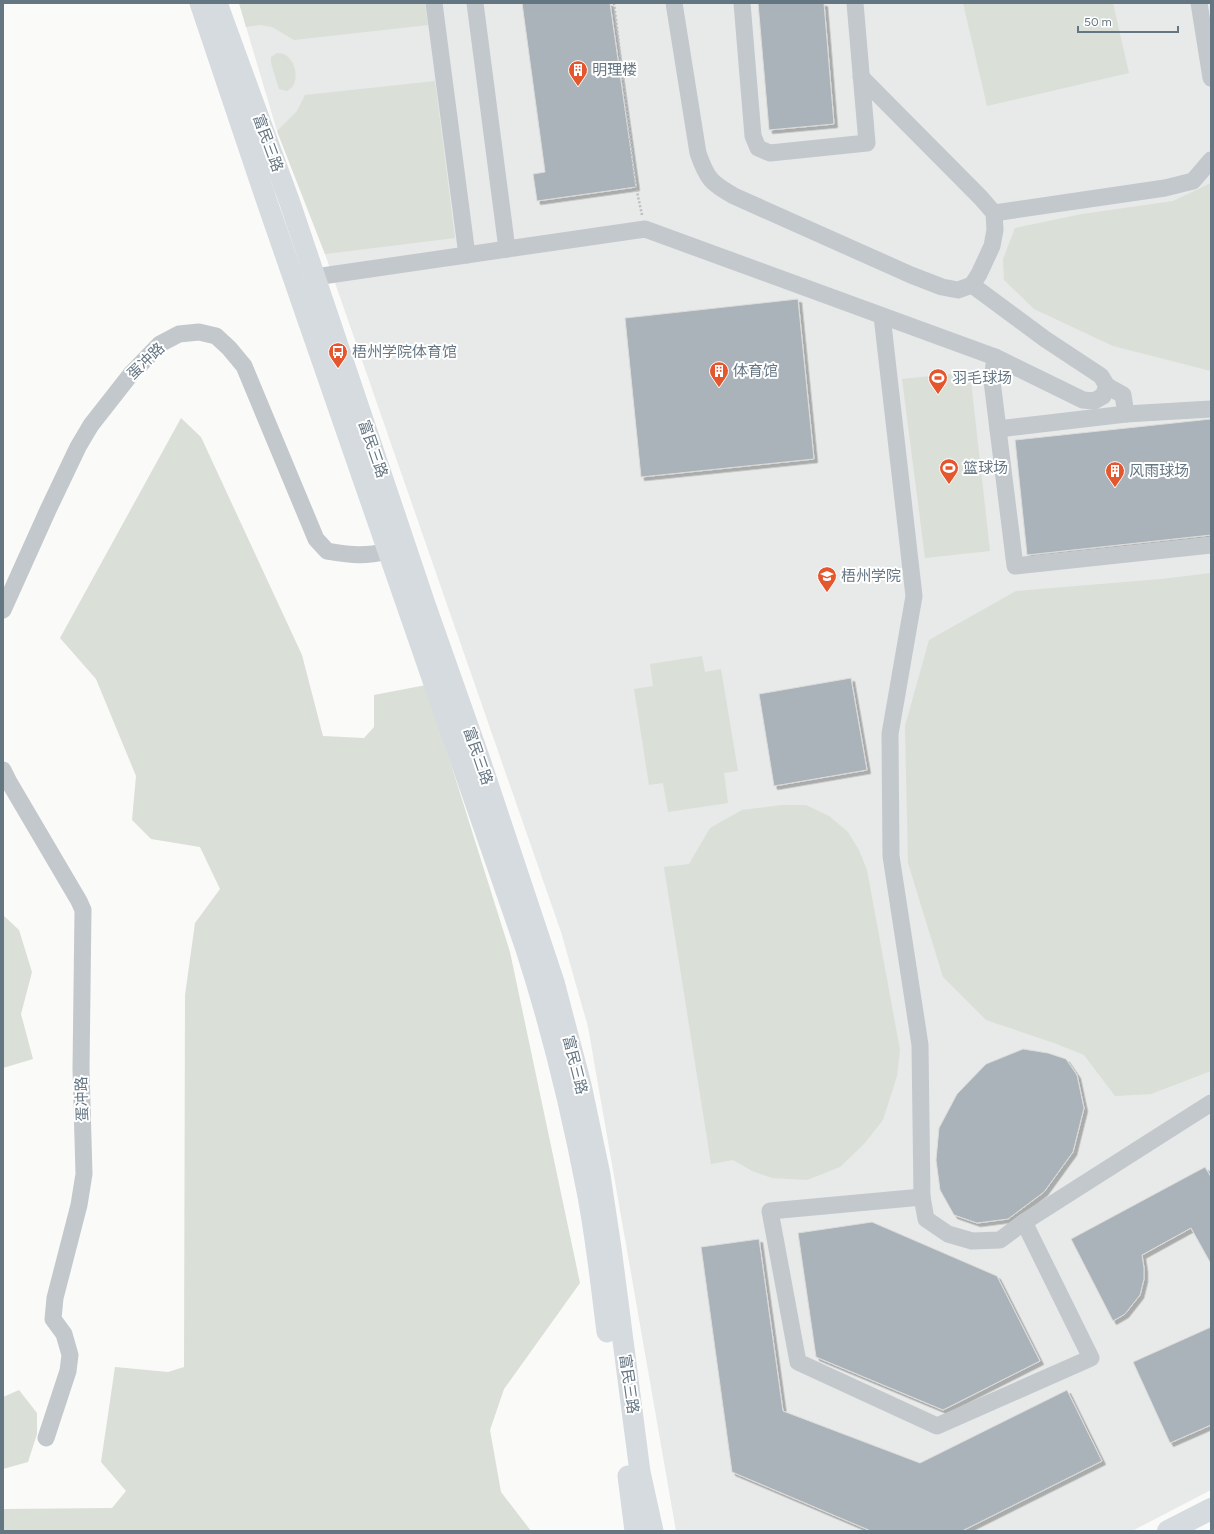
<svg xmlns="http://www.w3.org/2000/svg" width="1214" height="1534" font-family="Figtree,'Noto Sans SC',sans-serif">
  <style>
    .built { fill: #e8e9e9 }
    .green { fill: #dadfd7 }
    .building { fill: #aab3b9; stroke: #dcdcda; filter: url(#shadow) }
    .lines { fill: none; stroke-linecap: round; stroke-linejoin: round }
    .path { stroke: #bbbfc2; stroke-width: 2.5; stroke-dasharray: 2 2; stroke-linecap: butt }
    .minor { stroke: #c3c8cc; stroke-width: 17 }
    .major { stroke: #d6dbdf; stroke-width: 21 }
    .highway { stroke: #d6dbdf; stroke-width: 22 }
    .labels { text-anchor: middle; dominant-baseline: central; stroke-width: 4; stroke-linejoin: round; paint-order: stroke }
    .poi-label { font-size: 15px; fill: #657683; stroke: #fff; text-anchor: start }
    .street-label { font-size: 15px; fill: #657683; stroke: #fff }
  </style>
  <defs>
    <filter id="shadow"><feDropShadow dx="3.5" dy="3.5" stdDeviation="0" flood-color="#0004"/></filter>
  </defs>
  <rect width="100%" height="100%" fill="#fafaf8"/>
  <polygon class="built" points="239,3 1211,3 1211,1490 1132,1531 676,1531 588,1027 561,932 325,254 277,131"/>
  <g class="green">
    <polygon points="239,3 425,3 428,25 294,40 272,27 260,25 246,27"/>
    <polygon points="963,3 1113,3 1129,73 987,106"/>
    <path d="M 277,53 C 295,52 303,83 287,91 L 279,89 L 271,63 L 271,57 Z"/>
    <polygon points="435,81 455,238 325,254 277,131 297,111 305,95"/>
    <polygon points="1211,183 1211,371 1113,346 1034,309 1004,280 1003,259 1015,228 1082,214 1173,201"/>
    <polygon points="970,372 990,551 925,558 902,379"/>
    <polygon points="181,418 201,437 302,655 323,736 364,738 374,727 374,695 426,685 510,952 580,1283 504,1389 490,1430 501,1492 531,1531 3,1531 3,1509 112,1508 126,1491 101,1462 115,1367 168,1372 184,1367 185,995 195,923 220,889 200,847 151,839 132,820 136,776 96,679 60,638"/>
    <polygon points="1211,573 1211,1071 1151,1094 1115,1096 1084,1055 1054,1043 986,1020 943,977 908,863 905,726 929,640 1016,591 1161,579"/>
    <polygon points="702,656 705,672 721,669 738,771 724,773 728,803 668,812 663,783 649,785 634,689 653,686 650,664"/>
    <polygon points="781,805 806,805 829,816 848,832 859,850 867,870 900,1050 897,1076 883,1120 864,1144 840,1167 807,1180 772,1178 752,1171 733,1160 711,1164 664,867 689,864 710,828 742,810"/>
    <polygon points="3,915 19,930 32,972 21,1014 33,1059 3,1068"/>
    <polygon points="19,1390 37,1413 37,1434 28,1462 3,1469 3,1397"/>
  </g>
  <g class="building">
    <polygon points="522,3 610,3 636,187 537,201 533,174 545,172"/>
    <polygon points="758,3 824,3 834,124 769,130"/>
    <polygon points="798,299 814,459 641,477 625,318"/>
    <polygon points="1211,419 1211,535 1027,555 1015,440"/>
    <polygon points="851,678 867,770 774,786 759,694"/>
    <polygon points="1023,1049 1048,1053 1066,1059 1077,1075 1084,1108 1073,1152 1044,1192 1008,1219 977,1223 954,1215 940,1190 936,1160 939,1128 957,1094 986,1064"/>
    <polygon points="1205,1167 1211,1177 1211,1264 1191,1228 1142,1255 1144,1268 1144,1279 1140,1295 1125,1314 1113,1321 1071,1239"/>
    <polygon points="872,1222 997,1276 1040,1361 943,1410 816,1357 798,1233"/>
    <polygon points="759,1239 783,1411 920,1463 1067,1390 1102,1461 962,1531 871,1531 732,1472 701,1247"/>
    <polygon points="1211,1327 1211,1425 1170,1443 1133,1362"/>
  </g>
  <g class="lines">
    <polyline class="path" points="614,3 636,187 642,215"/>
    <g class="minor">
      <polyline points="434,3 467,255"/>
      <polyline points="475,3 507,249"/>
      <path d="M 674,3 L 698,153 C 707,179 711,183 734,196 L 911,275 L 942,287 L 958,290 L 972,285 L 979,274 L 992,246 L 995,230 L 994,213 L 981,198 L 861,77"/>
      <polyline points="742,3 753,136 758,148 770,153 867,143 855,3"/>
      <polyline points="1199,3 1211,78"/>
      <polyline points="994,213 1165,188 1193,181 1211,160"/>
      <polyline points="315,277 645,229 995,357 1083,400 1094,401 1103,396 1107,386 1101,376 1045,339 972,285"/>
      <polyline points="882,316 914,596 890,734 891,856 920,1045 922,1197 926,1219 948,1234 972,1241 1000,1240 1024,1222 1211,1103"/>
      <polyline points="995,357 992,381 1015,566 1211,545"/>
      <polyline points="1107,386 1123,395 1126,414"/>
      <polyline points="998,429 1126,414 1211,409"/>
      <path d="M 3,610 L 48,510 L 78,447 L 91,425 L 131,374 L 160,344 L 179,334 L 199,332 L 216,336 L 229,348 L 244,366 L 316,539 L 327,551 C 352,555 363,557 388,551"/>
      <polyline points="3,770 9,782 79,901 83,910 81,1069 84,1174 79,1205 55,1298 53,1319 64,1334 70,1355 68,1371 46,1438"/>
      <polyline points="922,1197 770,1211 798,1362 937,1426 1091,1358 1024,1222"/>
    </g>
    <g class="major">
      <path d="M 200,3 L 267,202 L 525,946 C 551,1026 571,1108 587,1191 C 596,1237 601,1285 607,1332"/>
      <polyline points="217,3 290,203 425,604 480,760 554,982 581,1085 600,1175 611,1248 640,1472 653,1531"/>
      <polyline points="628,1476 635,1531"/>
    </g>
    <polyline class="highway" points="1168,1531 1211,1509"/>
  </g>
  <defs>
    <symbol id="building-pin" viewBox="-11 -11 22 30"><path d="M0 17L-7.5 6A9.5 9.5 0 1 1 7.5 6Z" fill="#e4572e" stroke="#fff"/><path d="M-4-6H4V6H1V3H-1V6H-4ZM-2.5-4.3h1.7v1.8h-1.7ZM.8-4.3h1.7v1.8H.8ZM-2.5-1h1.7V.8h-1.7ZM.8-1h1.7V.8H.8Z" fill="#fff"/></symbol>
    <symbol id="bus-pin" viewBox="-11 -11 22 30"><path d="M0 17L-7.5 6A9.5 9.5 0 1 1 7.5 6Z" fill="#e4572e" stroke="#fff"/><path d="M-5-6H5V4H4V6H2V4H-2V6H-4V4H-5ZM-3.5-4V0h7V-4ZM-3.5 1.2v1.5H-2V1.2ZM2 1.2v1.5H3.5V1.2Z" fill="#fff"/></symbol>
    <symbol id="stadium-pin" viewBox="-11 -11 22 30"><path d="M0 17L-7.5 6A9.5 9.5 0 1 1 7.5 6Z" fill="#e4572e" stroke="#fff"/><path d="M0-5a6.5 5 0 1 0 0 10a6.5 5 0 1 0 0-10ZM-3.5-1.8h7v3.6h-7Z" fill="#fff"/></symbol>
    <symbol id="university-pin" viewBox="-11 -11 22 30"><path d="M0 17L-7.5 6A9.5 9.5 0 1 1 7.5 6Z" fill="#e4572e" stroke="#fff"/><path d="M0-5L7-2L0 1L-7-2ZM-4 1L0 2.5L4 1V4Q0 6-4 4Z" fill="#fff"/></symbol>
  </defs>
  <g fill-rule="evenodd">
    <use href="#building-pin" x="567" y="59" width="22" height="30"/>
    <use href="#bus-pin" x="327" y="341" width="22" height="30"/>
    <use href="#building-pin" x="708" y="360" width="22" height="30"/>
    <use href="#stadium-pin" x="927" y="367" width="22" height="30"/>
    <use href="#stadium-pin" x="938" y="457" width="22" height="30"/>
    <use href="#building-pin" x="1104" y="460" width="22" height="30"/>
    <use href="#university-pin" x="816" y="565" width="22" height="30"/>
  </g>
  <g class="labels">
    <g class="poi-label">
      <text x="592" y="70">明理楼</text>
      <text x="352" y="352">梧州学院体育馆</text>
      <text x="733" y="371">体育馆</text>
      <text x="952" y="378">羽毛球场</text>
      <text x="963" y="468">篮球场</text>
      <text x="1129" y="471">风雨球场</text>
      <text x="841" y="576">梧州学院</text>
    </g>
    <g class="street-label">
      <text transform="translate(268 143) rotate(70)">富民三路</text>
      <text transform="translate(146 361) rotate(-44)">蛋冲路</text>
      <text transform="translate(373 449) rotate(71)">富民三路</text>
      <text transform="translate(478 756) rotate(71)">富民三路</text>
      <text transform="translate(575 1065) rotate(76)">富民三路</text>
      <text transform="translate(82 1099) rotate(-92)">蛋冲路</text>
      <text transform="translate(629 1384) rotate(82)">富民三路</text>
    </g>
  </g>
  <rect width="1214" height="1534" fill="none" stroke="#657683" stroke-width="8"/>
  <path d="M1078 26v6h100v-6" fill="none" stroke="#657683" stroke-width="2"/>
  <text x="1084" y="26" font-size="12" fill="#657683" stroke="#ffffff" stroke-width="3" paint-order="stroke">50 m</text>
</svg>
